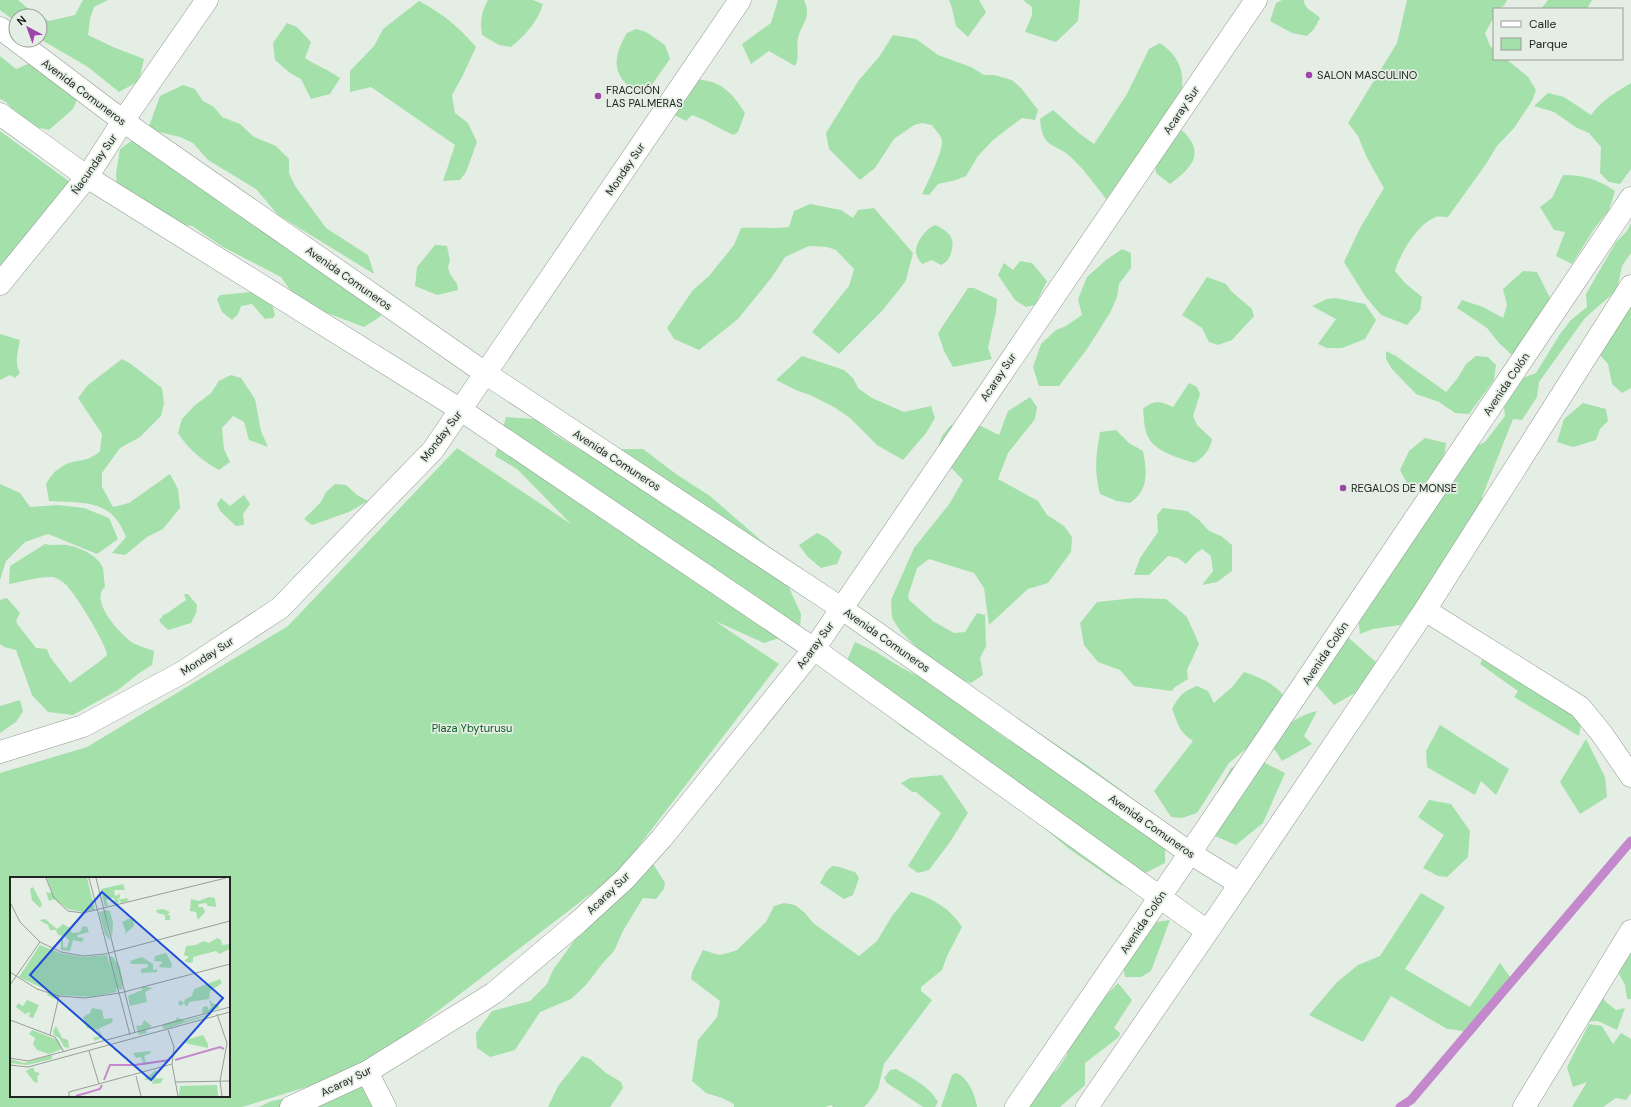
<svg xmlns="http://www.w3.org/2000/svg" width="1631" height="1107" font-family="'DM Sans',sans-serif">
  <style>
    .green { fill: #a4e0aa; fill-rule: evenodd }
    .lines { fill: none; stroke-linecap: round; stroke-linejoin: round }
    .stream { stroke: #c389cc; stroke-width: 9 }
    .street-casing { stroke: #919a92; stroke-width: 23 }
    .street { stroke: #fff; stroke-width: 22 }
    .poi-dot { fill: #9f43ad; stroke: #e5eee5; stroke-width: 1.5 }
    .labels { text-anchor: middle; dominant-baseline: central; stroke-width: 3.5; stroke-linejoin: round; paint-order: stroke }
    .poi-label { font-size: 11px; fill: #222622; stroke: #e5eee5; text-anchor: start }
    .street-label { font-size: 11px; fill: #222622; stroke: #e5eee5 }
    .park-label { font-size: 11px; fill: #095a20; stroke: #e5eee5 }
    .inset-river { fill: none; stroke: #c389cc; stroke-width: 2 }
    .inset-road { fill: none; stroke: #979e97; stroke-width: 1 }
    .view { fill: #1d4ed8; fill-opacity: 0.15; stroke: #1d4ed8; stroke-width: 2 }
    .inset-edge { fill: none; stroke: #222622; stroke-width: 2 }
  </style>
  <rect width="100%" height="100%" fill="#e5eee5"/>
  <g class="green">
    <polygon points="0,0 18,0 26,7 49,21 75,15 83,0 108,0 94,7 90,19 88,35 113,47 144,59 139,81 119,92 88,67 40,39 40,16 16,16 16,22 0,10"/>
    <path d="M 488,0 L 533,0 L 543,4 C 537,23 526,34 511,47 L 499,45 L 482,35 C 480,21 481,13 488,0 Z"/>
    <path d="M 778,0 L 804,0 C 812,17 802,23 798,38 C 796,48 800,57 795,66 L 769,51 L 751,64 L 742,44 L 771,23 Z"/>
    <polygon points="949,0 979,0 986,12 968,37 956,26 952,8"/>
    <polygon points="1023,0 1080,0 1078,21 1056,42 1025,32 1032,15 1032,7"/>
    <path d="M 1282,0 L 1304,0 C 1304,10 1314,11 1320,18 L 1314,29 L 1307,36 L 1292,33 L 1270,21 L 1276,3 Z"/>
    <path d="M 1407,0 L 1507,0 C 1505,6 1500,9 1494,9 L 1494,17 L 1485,33 L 1490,46 L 1494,49 L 1494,59 L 1506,59 L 1528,77 L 1536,90 L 1532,101 L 1514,128 L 1497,146 L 1486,164 L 1448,217 C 1444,217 1439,216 1436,217 C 1418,223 1400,254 1395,271 L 1405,283 L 1422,297 L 1420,310 L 1407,325 L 1381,315 L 1365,296 L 1344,262 L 1360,228 L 1384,188 L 1367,158 L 1358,136 L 1348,123 L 1397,43 Z"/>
    <polygon points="1548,0 1592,0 1587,9 1541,9"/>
    <path d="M 419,1 C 443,14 458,26 476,47 L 462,77 L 452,95 L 455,113 L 468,123 L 477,142 L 466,172 L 460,180 L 443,181 L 455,145 L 371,87 L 350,92 L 350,71 L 374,46 L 383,29 Z"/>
    <path d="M 287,23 L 297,27 L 311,42 L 305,58 C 317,66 329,70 340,78 L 330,94 L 311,99 L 301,79 L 290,73 L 275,60 L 273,43 Z"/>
    <path d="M 636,29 L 646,32 L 665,45 L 670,59 L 646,93 C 641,91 633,90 629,86 C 610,71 616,51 627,33 Z"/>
    <path d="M 893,35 L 916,39 L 938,55 L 971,67 L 984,75 L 994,75 L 1012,80 L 1021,88 L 1038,110 L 1035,120 L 1022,118 L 993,140 L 978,156 L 966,176 L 956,180 L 938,184 L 929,195 L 922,194 C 927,184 943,151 942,141 C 941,135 935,130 932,125 L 922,123 L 914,125 L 894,139 L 875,168 L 860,180 L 829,149 L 826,133 L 859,80 L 879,57 Z"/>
    <path d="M 1160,43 C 1195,67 1181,97 1171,130 L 1183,131 C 1206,154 1191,168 1170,184 L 1156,173 L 1155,156 L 1123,180 L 1106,199 C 1096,186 1086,172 1074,160 C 1057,142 1042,151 1040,119 L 1053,110 L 1080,134 L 1094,144 L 1127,94 L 1149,49 Z"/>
    <polygon points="0,56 16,69 40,59 81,90 73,109 49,130 25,125 6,102 0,99"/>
    <path d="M 695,79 C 721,81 731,91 745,113 L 738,132 L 733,135 L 704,120 L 692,115 L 686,121 L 665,110 Z"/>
    <path d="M 1631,83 L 1631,169 L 1620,184 L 1609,182 L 1600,173 L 1601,147 L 1589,133 L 1577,128 L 1554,112 L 1534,106 L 1548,93 L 1564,97 L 1591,115 C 1602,100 1616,92 1631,83 Z"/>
    <polygon points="183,85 195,89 203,101 214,107 222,117 240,124 254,137 276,146 289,159 289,173 295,186 326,228 368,255 374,274 278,215 256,189 208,160 193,143 180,137 151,130 168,138 187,180 204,184 216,199 230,210 378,291 381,316 364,327 306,305 293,294 281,277 223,247 192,226 158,221 117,195 116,173 120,149 148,129 160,96"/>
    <polygon points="0,131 70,182 0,266"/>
    <path d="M 1563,175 C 1584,175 1597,179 1615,191 L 1609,210 L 1594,229 L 1572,264 L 1556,256 L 1565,232 L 1554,230 L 1540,207 L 1552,198 Z"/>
    <path d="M 810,204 L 841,210 L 853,218 L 858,210 L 874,208 L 913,253 L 906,280 L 902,286 L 882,311 L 839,354 L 812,332 L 849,286 L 854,269 L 836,250 L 827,247 L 809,246 L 785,257 L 772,277 L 738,319 L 699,350 L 674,339 L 667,328 L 693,290 L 709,276 L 734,245 L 741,228 C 757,227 773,229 789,227 L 794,211 Z"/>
    <polygon points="1631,223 1631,253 1622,266 1617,290 1585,318 1539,382 1537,397 1522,420 1513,419 1482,497 1483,506 1433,583 1400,625 1373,629 1360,634 1355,593 1437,471 1422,485 1407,483 1400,470 1409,451 1425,438 1446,443 1445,452 1440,467 1446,459 1485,442 1505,416 1503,400 1523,378 1536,373 1560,334 1571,320 1587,307 1586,294 1616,242 1627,231"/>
    <path d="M 935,225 C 949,231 956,238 951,253 C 949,259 947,262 941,265 L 932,260 L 922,264 C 919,260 915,255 916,250 C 917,240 927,228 935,225 Z"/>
    <polygon points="435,245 447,246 450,261 448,267 450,274 457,284 458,290 437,295 415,286 417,267"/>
    <polygon points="1122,249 1131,253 1131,268 1119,284 1117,297 1110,313 1087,349 1059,386 1039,386 1033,367 1041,344 1056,330 1066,326 1082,315 1078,299 1087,277 1106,260"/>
    <polygon points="1020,261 1032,263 1047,281 1035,305 1026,307 1015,300 998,275 1004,263 1013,270"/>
    <polygon points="1523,271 1537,272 1550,298 1549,310 1513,356 1499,343 1487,328 1457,308 1462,300 1483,307 1503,318 1507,305 1503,289"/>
    <polygon points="1207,277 1226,284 1231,291 1252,309 1254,316 1232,340 1218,345 1209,342 1202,328 1182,315"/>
    <polygon points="968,288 974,288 997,299 996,312 988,348 992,359 953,367 944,351 938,333"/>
    <polygon points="251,292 272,303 275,315 273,318 265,319 252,304 241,306 238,314 232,320 222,312 217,299 220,295"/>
    <polygon points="1631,295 1631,388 1622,393 1612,384 1608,364 1600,355"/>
    <polygon points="1335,298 1365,304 1376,320 1365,339 1342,348 1327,348 1318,344 1336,319 1312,306 1327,299"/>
    <path d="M 0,334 L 20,340 C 18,351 14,363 20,373 L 15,378 L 10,375 L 0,380 Z"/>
    <polygon points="1386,351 1396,356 1446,392 1457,379 1466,364 1476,356 1488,357 1496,365 1494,380 1469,414 1455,413 1439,402 1416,394 1392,369 1386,359"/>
    <polygon points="802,356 844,370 853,378 858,388 872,398 904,412 931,406 935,418 926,433 903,460 877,445 850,418 834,407 810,395 798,391 776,380"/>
    <path d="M 122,359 L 131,364 L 162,388 L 164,403 L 161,416 L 140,437 L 120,448 L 102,473 L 102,487 L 113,507 L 129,503 L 170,474 L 178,489 L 180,508 L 163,529 L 147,537 L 125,555 L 112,553 L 126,537 C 112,499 84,503 49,501 L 46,484 C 50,477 55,470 63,466 C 76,458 86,464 100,451 L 102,434 L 78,398 L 88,385 Z"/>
    <path d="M 231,375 L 241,378 L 255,399 L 261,431 L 268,447 L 249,440 L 244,422 L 233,416 L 222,428 L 224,449 L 230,462 L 219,470 C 204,462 187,448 178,433 L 182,419 L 194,406 L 211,393 L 219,381 Z"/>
    <path d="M 1189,383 L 1197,387 L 1200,394 L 1193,416 L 1197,425 L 1212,439 C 1210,450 1204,457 1194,463 C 1179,458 1156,452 1148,437 C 1144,430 1144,417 1143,409 C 1154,400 1160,401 1173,407 Z"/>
    <polygon points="1030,397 1037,407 1035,419 1008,453 998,479 1038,501 1047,515 1064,526 1072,537 1071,552 1048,583 1028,589 989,625 984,588 974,573 929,559 917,568 908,596 909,600 933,621 954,633 965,632 977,613 985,615 986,646 980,658 983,675 971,683 951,676 931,661 901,632 892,618 891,600 914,548 950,503 963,480 936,452 942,436 951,425 977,424 999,435 1008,411"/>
    <polygon points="1583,403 1606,409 1608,421 1600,429 1596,440 1573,447 1557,442 1564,419"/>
    <path d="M 506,417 L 535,419 L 554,434 L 582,451 L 600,449 L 643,449 L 676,474 L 710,496 L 772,550 L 801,614 L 800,631 L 764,643 L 715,621 L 779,664 L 618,873 L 362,1069 L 358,1077 L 376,1107 L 259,1107 L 272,1101 L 296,1096 L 332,1079 L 242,1107 L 0,1107 L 0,773 L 87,747 L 288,626 L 457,448 L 571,524 L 517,469 L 495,456 ZM 11,878 L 229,878 L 229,1096 L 11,1096 Z"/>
    <path d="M 1116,430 L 1129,443 L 1143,451 C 1147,472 1149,490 1130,503 L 1117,501 L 1100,494 C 1094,469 1096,456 1100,432 Z"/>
    <polygon points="0,484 20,493 30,507 58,505 84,508 109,518 118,539 97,554 48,534 25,542 6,561 0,580"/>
    <polygon points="335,484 346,485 357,495 368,501 349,512 312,525 304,519 321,502 326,492"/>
    <polygon points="244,495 250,504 243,514 244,525 236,526 220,511 217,504 221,498 230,506"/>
    <polygon points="1163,508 1187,511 1199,520 1209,531 1221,536 1232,545 1232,571 1217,582 1202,585 1213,571 1211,556 1202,549 1195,554 1186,564 1178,558 1168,556 1149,575 1134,575 1140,558 1158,532 1157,515"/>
    <polygon points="817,533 827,538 842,552 837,564 821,568 807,556 799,545"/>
    <path d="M 45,544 C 54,546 59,544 67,545 C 79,547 99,556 103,568 C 104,574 104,581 105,587 C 89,601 121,635 133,643 C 138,646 147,648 154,651 L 152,665 L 138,674 L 118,690 L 73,715 L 48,712 L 32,695 L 16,650 L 4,647 L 0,644 L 0,600 L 7,598 L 20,613 L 16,621 L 18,625 L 36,648 L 47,649 L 50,657 L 70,683 L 99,662 L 107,655 C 107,645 74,591 65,584 C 62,581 56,577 52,577 C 43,576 19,582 9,584 L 10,566 Z"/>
    <polygon points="184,594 188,594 197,605 196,613 191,623 168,630 159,621 164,614 166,614 186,600"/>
    <polygon points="1135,598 1166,599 1187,617 1199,644 1187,670 1188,679 1175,687 1172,691 1134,686 1120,670 1098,662 1084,645 1080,623 1097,602"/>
    <polygon points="1334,625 1376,662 1357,692 1334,705 1316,685"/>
    <polygon points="855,642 876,652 902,668 926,680 1008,740 1033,729 1087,765 1174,829 1165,852 1165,863 1121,885 1068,848 982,776 904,729 843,669"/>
    <polygon points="1486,653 1582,719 1579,736 1514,697 1518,691 1480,664"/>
    <path d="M 1244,672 C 1259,677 1274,683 1284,696 L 1264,734 L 1229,763 L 1197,813 L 1182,818 L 1171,817 L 1154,791 L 1193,741 C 1179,732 1178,724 1172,709 C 1180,695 1182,692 1197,686 L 1208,691 L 1214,703 L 1232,687 Z"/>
    <polygon points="20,700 23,711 16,722 0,733 0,706"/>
    <path d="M 1317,711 L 1304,736 L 1312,744 L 1282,761 L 1271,744 C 1284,727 1295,716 1317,711 Z"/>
    <polygon points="1440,725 1509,769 1496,795 1481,781 1475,795 1427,767 1426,751"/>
    <polygon points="1586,739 1605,777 1607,797 1580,814 1560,782"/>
    <polygon points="1255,758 1285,773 1263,823 1236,845 1215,836 1206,813 1231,768"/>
    <polygon points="942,775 968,813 950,842 929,870 918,873 908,866 941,813 916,792 912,792 901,783 910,778"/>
    <polygon points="1429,800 1451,804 1470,831 1468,857 1447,877 1438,876 1423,868 1444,835 1418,817"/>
    <polygon points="652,862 665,883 664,889 656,899 643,898 623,931 614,951 602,964 586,985 571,999 540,1012 515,1050 490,1057 477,1048 476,1033 492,1011 530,1001 547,984 553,970 584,927"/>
    <path d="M 832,866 C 840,866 846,870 855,872 L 859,878 L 853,895 L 844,899 L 820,883 L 826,872 Z"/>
    <path d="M 911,892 C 931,897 951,909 962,927 L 947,956 L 942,970 L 921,987 L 921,991 L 932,1000 L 884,1064 L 878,1089 L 868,1103 L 864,1107 L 833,1107 L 831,1105 L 825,1107 L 734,1107 L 734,1104 L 722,1098 L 706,1093 L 692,1081 L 698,1040 L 717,1017 L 720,1001 L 691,979 L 692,972 L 703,950 L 719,955 L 728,953 L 737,950 L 766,922 L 774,906 L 784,903 L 795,905 L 805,913 L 813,923 L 859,956 L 877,941 L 892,916 Z"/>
    <path d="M 1421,893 L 1445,907 L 1405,969 L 1470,1007 L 1500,963 L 1510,977 L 1473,1034 C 1464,1032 1456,1029 1447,1029 L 1391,996 L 1363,1042 L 1309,1015 L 1337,982 L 1358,965 L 1380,956 Z"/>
    <polygon points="1170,920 1151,971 1141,977 1125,977 1123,966 1150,923"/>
    <polygon points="1631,941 1631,999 1627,999 1625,985 1619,974 1619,959"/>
    <polygon points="1118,983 1132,1000 1114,1028 1120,1033 1119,1037 1085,1063 1085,1085 1060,1107 1027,1107 1029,1093 1057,1070 1067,1055 1068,1035"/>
    <polygon points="1599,993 1607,1003 1616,1010 1625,1008 1617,1030 1598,1021 1576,1022"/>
    <polygon points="1589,1024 1602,1026 1613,1044 1621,1033 1631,1039 1631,1093 1626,1100 1616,1098 1603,1107 1572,1107 1587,1082 1573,1087 1567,1067"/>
    <polygon points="582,1056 590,1059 606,1073 621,1082 623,1088 610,1107 548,1107 558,1086"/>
    <path d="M 896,1069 C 912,1078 929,1086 938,1102 L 935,1107 L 923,1107 L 887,1083 L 884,1078 L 890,1070 Z"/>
    <path d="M 956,1073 C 968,1077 975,1095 977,1107 L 941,1107 L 952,1075 Z"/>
  </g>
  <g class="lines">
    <polyline class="stream" points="1400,1107 1411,1100 1631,841"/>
    <defs>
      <g id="street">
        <polyline points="0,28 123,121 485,373 841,608 1190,853 1240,884"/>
        <polyline points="0,114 87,177 461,410 814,649 1207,931"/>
        <polyline points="0,284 87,177 123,121 207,0"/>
        <polyline points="1425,610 1580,707 1602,734 1631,776"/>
        <polyline points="0,752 83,726 183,672 280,608 433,450 740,0"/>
        <polyline points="367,1072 385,1107"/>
        <polyline points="291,1107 367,1072 494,993 577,923 625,879 661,839 814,649 1256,0"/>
        <polyline points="1016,1107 1190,853 1631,198"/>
        <polyline points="1087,1107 1225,906 1425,610 1631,286"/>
        <polyline points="1524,1107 1631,931"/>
      </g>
    </defs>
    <use href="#street" class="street-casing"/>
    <use href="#street" class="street"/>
  </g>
  <g class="poi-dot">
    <circle cx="1309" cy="75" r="4"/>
    <circle cx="598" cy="96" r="4"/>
    <circle cx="1343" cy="488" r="4"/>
  </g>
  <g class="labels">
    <g class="poi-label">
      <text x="1317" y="75">SALON MASCULINO</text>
      <text x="606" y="90">FRACCIÓN<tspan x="606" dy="13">LAS PALMERAS</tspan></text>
      <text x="1351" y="488">REGALOS DE MONSE</text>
    </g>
    <g class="street-label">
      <text transform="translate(84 92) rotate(37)">Avenida Comuneros</text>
      <text transform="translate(1181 110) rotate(-56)">Acaray Sur</text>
      <text transform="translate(94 164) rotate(-55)">Ńacunday Sur</text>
      <text transform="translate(625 169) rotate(-56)">Monday Sur</text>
      <text transform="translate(349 278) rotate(35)">Avenida Comuneros</text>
      <text transform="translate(998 377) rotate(-56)">Acaray Sur</text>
      <text transform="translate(1506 384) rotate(-56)">Avenida Colón</text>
      <text transform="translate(441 436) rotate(-53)">Monday Sur</text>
      <text transform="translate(617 460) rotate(33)">Avenida Comuneros</text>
      <text transform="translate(887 640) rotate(35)">Avenida Comuneros</text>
      <text transform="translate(815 645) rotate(-54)">Acaray Sur</text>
      <text transform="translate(1325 653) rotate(-56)">Avenida Colón</text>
      <text transform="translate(207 656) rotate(-33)">Monday Sur</text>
      <text transform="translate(1152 826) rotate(35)">Avenida Comuneros</text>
      <text transform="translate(608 893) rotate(-44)">Acaray Sur</text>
      <text transform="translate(1143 922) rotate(-56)">Avenida Colón</text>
      <text transform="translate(346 1081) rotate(-26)">Acaray Sur</text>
    </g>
    <g class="park-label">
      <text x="472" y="728">Plaza Ybyturusu</text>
    </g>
  </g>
  <g transform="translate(10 877)">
    <rect width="220" height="220" fill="#e5eee5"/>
    <path d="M 37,1 L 77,1 L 85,33 L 72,35 L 58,32 L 44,22 L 39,24 L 36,15 L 42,16 ZM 113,7 L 115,13 L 104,13 L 105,19 L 110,17 L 110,20 L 107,23 L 117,21 L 119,24 L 111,26 L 109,23 L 108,27 L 105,27 L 104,21 L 101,21 L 96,23 L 98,29 L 95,30 L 91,12 ZM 23,10 L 32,27 L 30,31 L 22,23 L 20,12 ZM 199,20 L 205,21 L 206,30 L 198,29 L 196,26 L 189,27 L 188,30 L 193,30 L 195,35 L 188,43 L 186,35 L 180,34 L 181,22 L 189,24 ZM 153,32 L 160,35 L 157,38 L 160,38 L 160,43 L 155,43 L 155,38 L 147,36 L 146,33 ZM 97,33 L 100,34 L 103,46 L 102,60 L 95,36 L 100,63 L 95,58 L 89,35 ZM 35,42 L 47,52 L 53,47 L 60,51 L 62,56 L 70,55 L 73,49 L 77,50 L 79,55 L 68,58 L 67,60 L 74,61 L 72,65 L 63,63 L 60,74 L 51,73 L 51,61 L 53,60 L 53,70 L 57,71 L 59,63 L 54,59 L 61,60 L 48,58 L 46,53 L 40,53 L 38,48 L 29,43 ZM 118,42 L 123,42 L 124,49 L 114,58 L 116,55 L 112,45 ZM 207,61 L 211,63 L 212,68 L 220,67 L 220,72 L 209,77 L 206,74 L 183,80 L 183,85 L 179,86 L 174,84 L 179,80 L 174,78 L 176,69 L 186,68 L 193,64 L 199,66 ZM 30,68 L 50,76 L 72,80 L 97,78 L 100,89 L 99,81 L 102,79 L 110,90 L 113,106 L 112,113 L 106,111 L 107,115 L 81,120 L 49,118 L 48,122 L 43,121 L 37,118 L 39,114 L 9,100 ZM 156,76 L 162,87 L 161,91 L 148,90 L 153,85 L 144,84 L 145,79 ZM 132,80 L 143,87 L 143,93 L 147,92 L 147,95 L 131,96 L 131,92 L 138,90 L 137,87 L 121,87 L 120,84 ZM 210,102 L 212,106 L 200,114 L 199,122 L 203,127 L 208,127 L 209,131 L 192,137 L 193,130 L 197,129 L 199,133 L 201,130 L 199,122 L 179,125 L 177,130 L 174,126 L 171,129 L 168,127 L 170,123 L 174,126 L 175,122 L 182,119 L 184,112 ZM 132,109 L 143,111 L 135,115 L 137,125 L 120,129 L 118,119 L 132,113 ZM 17,123 L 29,128 L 23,141 L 19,140 L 20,135 L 15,137 L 6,130 L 8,126 L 13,129 ZM 82,131 L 92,133 L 94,142 L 102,141 L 103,145 L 88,152 L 93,160 L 85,164 L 83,161 L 90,159 L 88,153 L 77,151 L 73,140 L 80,136 ZM 200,137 L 203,137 L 155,152 L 152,150 L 154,147 L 166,143 L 167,140 L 174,144 ZM 134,143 L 142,149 L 136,153 L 137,156 L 129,158 L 126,149 L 132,148 ZM 46,149 L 52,161 L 58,163 L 59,171 L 54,170 L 49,161 L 44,158 L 43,154 ZM 22,153 L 48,163 L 52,172 L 39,177 L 27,173 L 23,167 L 25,161 L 19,157 ZM 193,158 L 198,167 L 198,171 L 175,166 L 176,163 ZM 140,174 L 141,176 L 134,179 L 136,185 L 141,186 L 134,188 L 131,180 L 126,181 L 123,176 ZM 42,178 L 42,182 L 17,188 L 0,186 L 0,182 L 14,186 ZM 23,190 L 25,195 L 30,196 L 27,200 L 28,206 L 24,205 L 16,194 ZM 146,193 L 147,196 L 144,197 L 146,201 L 143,202 L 153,201 L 151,206 L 142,207 L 143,202 L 134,203 ZM 207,208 L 208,219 L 169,219 L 170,209 Z" fill="#a4e0aa"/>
    <path class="inset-river" d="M 165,183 L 210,170 L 214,172M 94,203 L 100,188 L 125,188 L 160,183M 66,219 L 90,212 L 92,208"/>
    <path class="inset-road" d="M 36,1 L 44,21 L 58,34 L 73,36 L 216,1M 79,1 L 120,158M 86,1 L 125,156M 0,25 L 10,45 L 30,65 L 51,75 L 73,79 L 95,77 L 220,44M 0,95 L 27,112 L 49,119 L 75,121 L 110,116 L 220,87M 0,108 L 30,65M 207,137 L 217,166 L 210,204 L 212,219M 0,143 L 45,160 L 54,175M 158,153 L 164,170 L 162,187 L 168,219M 40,158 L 49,119M 79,174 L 89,207M 0,181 L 18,184 L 220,130M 0,188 L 18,190 L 220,135M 126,199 L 131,219M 165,205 L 220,204M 59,219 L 59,215 L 162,187"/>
    <path class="view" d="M 92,15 L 213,121 L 141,203 L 20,98 Z"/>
    <rect width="220" height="220" class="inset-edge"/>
  </g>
  <rect x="1493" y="8" width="130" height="52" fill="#e5eee5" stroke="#979e97"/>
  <rect x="1501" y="21" width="20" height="6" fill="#ffffff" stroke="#979e97"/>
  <text x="1529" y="28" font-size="12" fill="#222622">Calle</text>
  <rect x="1501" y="38" width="20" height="12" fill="#a4e0aa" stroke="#979e97"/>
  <text x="1529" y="48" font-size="12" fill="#222622">Parque</text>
  <g transform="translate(28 28) rotate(319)"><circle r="19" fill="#e5eee5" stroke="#979e97"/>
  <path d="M0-3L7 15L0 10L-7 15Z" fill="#9f43ad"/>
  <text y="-6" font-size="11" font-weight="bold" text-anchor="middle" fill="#222622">N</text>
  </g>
</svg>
